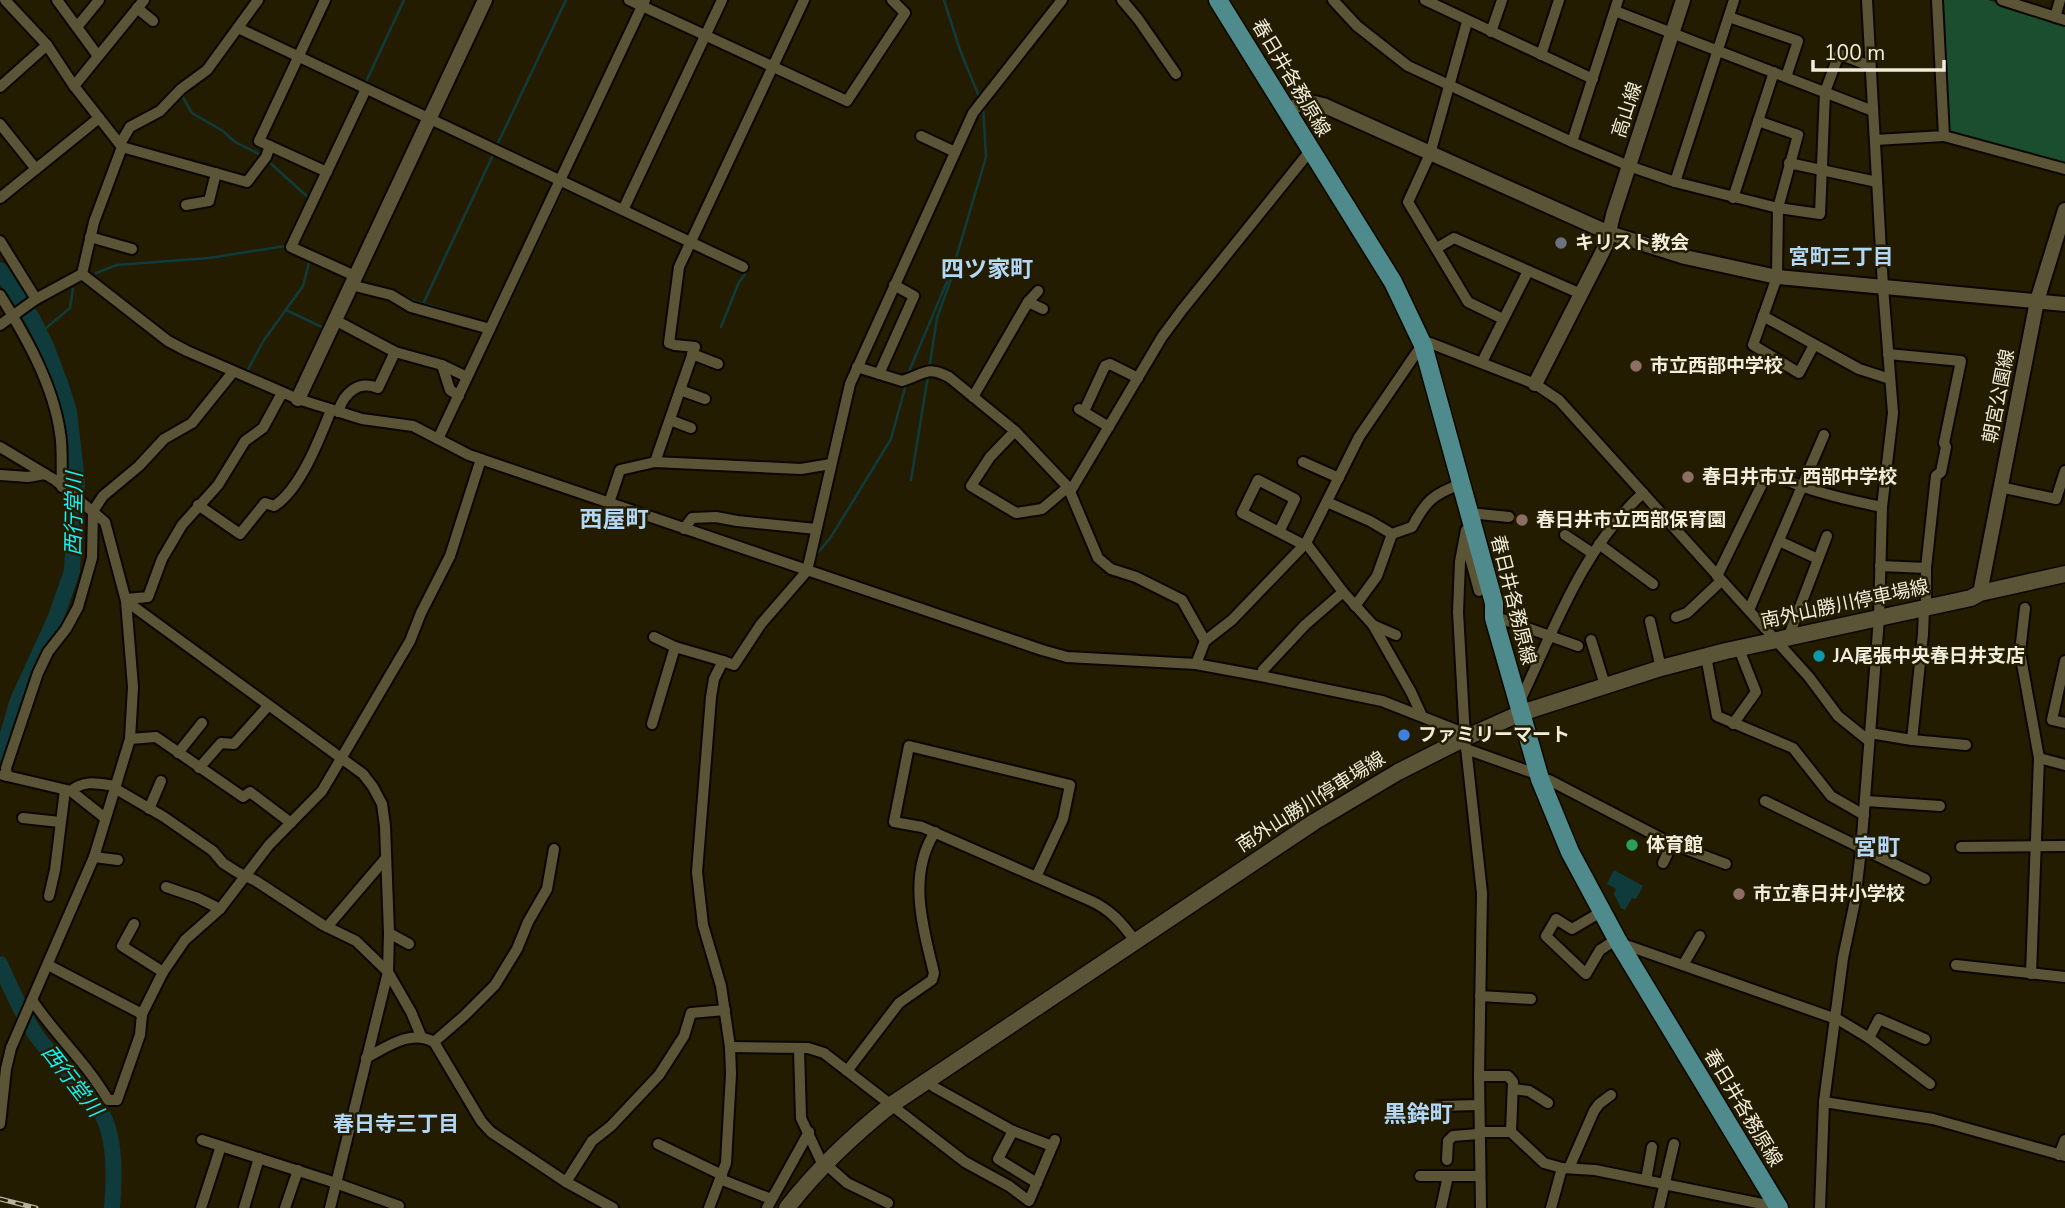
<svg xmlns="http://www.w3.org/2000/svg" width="2065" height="1208" font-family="'Nunito Sans','Noto Sans JP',sans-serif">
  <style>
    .green { fill: #1a4e2e }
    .water { fill: #103b3c }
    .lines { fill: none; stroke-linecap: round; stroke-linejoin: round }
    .stream { stroke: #103b3c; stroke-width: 2.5 }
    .river { stroke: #103b3c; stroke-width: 16 }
    .minor-casing { stroke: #0c0600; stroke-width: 14 }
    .tertiary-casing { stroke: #0c0600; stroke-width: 18 }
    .secondary-casing { stroke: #0c0600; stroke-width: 19 }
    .primary-casing { stroke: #0c0600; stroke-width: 21 }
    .minor { stroke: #5c5437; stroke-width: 10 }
    .tertiary { stroke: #5c5437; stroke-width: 14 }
    .secondary { stroke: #5c5437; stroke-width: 16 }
    .primary { stroke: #4f8b8c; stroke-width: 18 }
    .rail-casing { stroke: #b7b29e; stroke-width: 5 }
    .rail { stroke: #231c01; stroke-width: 2.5; stroke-dasharray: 8; stroke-linecap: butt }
    .worship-dot { fill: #6b7280; stroke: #231c01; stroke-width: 2.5 }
    .education-dot { fill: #8d6e63; stroke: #231c01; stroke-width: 2.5 }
    .culture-dot { fill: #0f9aa8; stroke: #231c01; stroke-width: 2.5 }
    .shop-dot { fill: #3f7fe0; stroke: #231c01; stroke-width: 2.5 }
    .leisure-dot { fill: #2e9e5b; stroke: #231c01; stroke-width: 2.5 }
    .labels { text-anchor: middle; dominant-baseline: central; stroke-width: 5; stroke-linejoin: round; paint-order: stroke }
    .street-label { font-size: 19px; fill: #f1eddc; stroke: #231c01 }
    .poi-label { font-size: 19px; font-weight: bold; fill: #f1eddc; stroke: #231c01; text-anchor: start }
    .neighbourhood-label { font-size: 21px; font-weight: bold; fill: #b2d7f7; stroke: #231c01 }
    .water-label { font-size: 21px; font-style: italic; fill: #16eff4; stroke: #231c01 }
    .quarter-label { font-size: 23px; font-weight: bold; fill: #b2d7f7; stroke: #231c01 }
  </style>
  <rect width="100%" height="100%" fill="#231c01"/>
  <polygon class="green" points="1941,0 1988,0 2065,25 2065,164 1949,133 1947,130"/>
  <polygon class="water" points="1614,870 1643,886 1636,899 1632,898 1625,910 1621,908 1614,894 1616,889 1607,884"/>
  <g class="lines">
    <g class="stream">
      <polyline points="944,0 960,50 980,99"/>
      <polyline points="365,84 404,0"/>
      <polyline points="181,94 192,113 223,131 235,142 263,156"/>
      <polyline points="497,145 566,0"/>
      <polyline points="269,162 310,199"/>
      <polyline points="693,249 712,258"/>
      <polyline points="96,273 117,265 209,258 285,246 289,249"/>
      <polyline points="362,282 372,285"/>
      <polyline points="395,292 414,301 468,317"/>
      <polyline points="423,304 493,155"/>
      <polyline points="286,310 324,328"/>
      <polyline points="498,326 563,188 612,211"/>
      <polyline points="721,327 739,282 745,274 744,272"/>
      <polyline points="40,333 70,308 73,289"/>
      <polyline points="929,369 937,318 955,268 954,265"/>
      <polyline points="246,373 264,340 303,286 310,259"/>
      <polyline points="908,374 954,265 986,157 983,105"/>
      <polyline points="911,480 928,376"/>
      <polyline points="815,556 831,537 891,439 906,384"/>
      <polyline points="729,661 746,638"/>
      <polyline points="710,777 714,725"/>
    </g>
    <g class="river">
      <polyline points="0,270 33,320 46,346 60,383 69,411 77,482 72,571 56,617 18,700 0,761"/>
      <path d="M 0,964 C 11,988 21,1013 36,1035 C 56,1064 89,1086 104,1118 C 116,1143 114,1181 112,1208"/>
    </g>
    <defs>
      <g id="minor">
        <polyline points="5,0 47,45 74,86 122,147 94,222 82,274"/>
        <polyline points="57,0 98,56"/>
        <polyline points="325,0 259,141 327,172"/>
        <polyline points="629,0 847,101 905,13 892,0"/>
        <polyline points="1122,0 1138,19 1176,74"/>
        <polyline points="1333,0 1357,26 1408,66 1572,142 1629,166 1675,182 1778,208 1820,214 1825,92 1839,54 1870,66"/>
        <polyline points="1425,0 1593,79"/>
        <polyline points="2002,0 2065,20"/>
        <polyline points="137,8 153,21"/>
        <polyline points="1615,11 1873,111"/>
        <polyline points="1729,17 1798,41 1786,77"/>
        <polyline points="2055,17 2060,0"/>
        <polyline points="1467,22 1430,154 1408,202 1468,302 1503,319"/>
        <polyline points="77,27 99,0"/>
        <polyline points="238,28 743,267"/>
        <polyline points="1491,32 1502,0"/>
        <polyline points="1541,55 1559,0"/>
        <polyline points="74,86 144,0"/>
        <polyline points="0,87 47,45"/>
        <polyline points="1758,121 1798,135 1778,208 1777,277 1753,345 1799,373 1814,345"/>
        <polyline points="0,124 36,169"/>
        <polyline points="921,136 955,152"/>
        <polyline points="1944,136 2065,169"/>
        <polyline points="1875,140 1944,136 1937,0"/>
        <polyline points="1572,142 1618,0"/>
        <polyline points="120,144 130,127 160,111 181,89 207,70 258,0"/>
        <polyline points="122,147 247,182 266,157 270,146"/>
        <polyline points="1789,163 1877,182"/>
        <polyline points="1675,182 1734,0"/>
        <polyline points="0,198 99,118"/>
        <polyline points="1733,198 1774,72"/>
        <polyline points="186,205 209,201 216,173"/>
        <polyline points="623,210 722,0"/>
        <polyline points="90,237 132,249"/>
        <polyline points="0,241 36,299"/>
        <polyline points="1437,248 1454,238 1581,294"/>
        <polyline points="355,276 291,247 366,89"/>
        <polyline points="351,285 391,295 411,307 490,329"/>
        <path d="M 0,295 C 26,337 53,384 60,433 C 63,450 61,469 62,487"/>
        <polyline points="1028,302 1043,309"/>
        <polyline points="1763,316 1859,369 1890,379"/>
        <polyline points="335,320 395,352 442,365 467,377"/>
        <polyline points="0,325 36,299 82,274 168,341 187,351 298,399 362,419 413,426 469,455 1042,650 1067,657 1196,664 1261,676 1382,701 1466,734"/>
        <polyline points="692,354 718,364"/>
        <polyline points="1888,354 1961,361 1944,443 1946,447 1941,472 1936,476 1926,568 1926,608"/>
        <polyline points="1482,362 1528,271"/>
        <polyline points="442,365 450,390 459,396"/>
        <path d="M 857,367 L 902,381 C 925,374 926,365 949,377 L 1015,431 L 1068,487 L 1098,558 L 1111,569 L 1136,577 L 1182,600 L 1205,641"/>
        <polyline points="879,374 914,296 894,285"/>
        <polyline points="680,390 705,399"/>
        <polyline points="973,397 1028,302 1038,291"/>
        <polyline points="1086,407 1105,366 1110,364 1138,378"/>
        <polyline points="1079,409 1109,427"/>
        <path d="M 338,412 C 344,393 358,380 378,388 L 395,352"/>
        <polyline points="670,420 691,428"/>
        <polyline points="1015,431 990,457 971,486 1016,513 1042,509 1068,487"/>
        <polyline points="438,439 645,0"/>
        <polyline points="0,447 55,480 105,522 126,601 133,687 130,739 94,857 11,1048 6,1069 0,1124"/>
        <polyline points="655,462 695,347 675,345 669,343 679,267 804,0"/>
        <polyline points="1303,462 1339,478"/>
        <polyline points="0,475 28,477 45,474"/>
        <polyline points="2000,487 2056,499 2065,471"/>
        <polyline points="1070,492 1162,337 1182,310 1310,151"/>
        <path d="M 1327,502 L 1370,521 L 1392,534 L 1412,527 C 1426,501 1433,494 1461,484"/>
        <polyline points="609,503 620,470 655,462 801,469 831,464"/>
        <path d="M 198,505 L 240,534 L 265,503 L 274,506 C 300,490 320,438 331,410"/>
        <polyline points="1469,513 1509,517"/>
        <polyline points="1473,528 1466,530 1460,562 1458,612 1465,738 1482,893 1479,1076 1481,1208"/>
        <polyline points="684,529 692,518 716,517 737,521 816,529"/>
        <polyline points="1279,532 1295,499 1258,480 1242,513 1304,545"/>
        <polyline points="1565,535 1592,553"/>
        <polyline points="1779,541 1818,559"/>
        <polyline points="1306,543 1343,592 1373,625 1396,635"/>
        <polyline points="1466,543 1479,591"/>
        <polyline points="1599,544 1653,584"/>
        <polyline points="1880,566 1926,568"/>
        <path d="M 1717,576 L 1768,472 C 1804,490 1843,499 1882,507"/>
        <polyline points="126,599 148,597 162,559 182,525 218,485 245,441 263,428 282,393"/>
        <polyline points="126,601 363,774 373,787 382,804 385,826 389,933 388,972 330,1208"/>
        <polyline points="1355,606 1377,576 1392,534"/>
        <polyline points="2025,608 2020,652 2039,758 2031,974"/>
        <polyline points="1749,610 1824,435"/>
        <polyline points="1676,617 1687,613 1721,581"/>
        <polyline points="1494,618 1502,619 1578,646"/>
        <polyline points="1650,621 1661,668"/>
        <polyline points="1373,625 1411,692 1422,716"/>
        <polyline points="654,637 675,647 723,661"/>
        <polyline points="1788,638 1827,536"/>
        <polyline points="1591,640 1605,685"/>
        <polyline points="1706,656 1717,716 1793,748 1831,796 1864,815"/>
        <polyline points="2065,661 2052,720 2065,723"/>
        <polyline points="1196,664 1205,641 1232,620 1306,543 1359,437 1417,352 1423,345 1430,343 1535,384 1559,400 1809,677 1838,716 1869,741"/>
        <polyline points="1261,676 1263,670 1305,625 1343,592"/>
        <path d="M 1519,703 C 1554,630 1582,549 1643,493"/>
        <polyline points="652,724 675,647"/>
        <polyline points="1733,724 1756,692 1739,649"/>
        <polyline points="1870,733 1912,740 1966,745"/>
        <polyline points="130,739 156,737 243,797 250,792 291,823"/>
        <polyline points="1912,740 1923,634 1924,609"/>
        <polyline points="1466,749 1539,775"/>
        <polyline points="178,753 202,723"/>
        <polyline points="2039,758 2065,765"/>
        <polyline points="199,768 221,743 234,744 268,706"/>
        <polyline points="3,775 71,791 105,818"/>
        <polyline points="7,776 6,768 38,673 48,652 66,629 78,607 92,558 93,511 103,496 139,466 164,439 192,423 233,372"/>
        <polyline points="1540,779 1549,780 1672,844 1726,864"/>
        <polyline points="116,789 164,817 213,851 223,863 237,872 256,881 323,925 356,941 388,972 411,1012 421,1036"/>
        <path d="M 71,791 C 84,779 100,784 116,786"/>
        <polyline points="1765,801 1925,879"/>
        <polyline points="1866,801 1940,806"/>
        <polyline points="149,809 161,781"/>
        <polyline points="23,818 60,822"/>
        <polyline points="1961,847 2065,846"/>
        <polyline points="94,857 118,860"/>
        <polyline points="1663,863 1672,844"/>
        <path d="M 1036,877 L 1063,819 L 1070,785 L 909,746 L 894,822 L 922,827 L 1089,900 C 1110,909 1122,923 1136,942"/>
        <polyline points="166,887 198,898 220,909"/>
        <polyline points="49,896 55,870 65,790"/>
        <polyline points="1601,912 1572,929 1556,919 1546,936 1586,974 1600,950 1617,939"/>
        <polyline points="134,924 122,946 163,972"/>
        <polyline points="327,927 386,858"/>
        <polyline points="389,933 409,944"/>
        <polyline points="1620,943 1839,1020 1869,1038 1930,1084"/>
        <polyline points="48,965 142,1014"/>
        <polyline points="1683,965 1700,936"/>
        <polyline points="1956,965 2065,977"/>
        <polyline points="1480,996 1531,999"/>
        <path d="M 32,1000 C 55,1035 87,1063 108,1100 L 117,1100 L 140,1035 L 142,1014 L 163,972 L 185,940 L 220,909 L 269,845 L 322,791 L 410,641 L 421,613 L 450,556 L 481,459"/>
        <polyline points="1869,1038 1879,1019 1925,1039"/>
        <polyline points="434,1042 464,1016 495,985 517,949 528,922 547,889 554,849"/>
        <polyline points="730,1047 808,1048 824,1053 965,1162 1009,1186 1029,1201 1055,1140"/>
        <polyline points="799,1049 801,1118 820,1159 847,1183 888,1203"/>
        <path d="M 366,1058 C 387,1047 410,1029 434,1042 L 481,1121 L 491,1132 L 566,1182 L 613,1208"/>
        <path d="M 847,1071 L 899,1003 L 932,980 L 934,973 C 923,928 907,875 935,832"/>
        <polyline points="1479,1076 1508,1076 1513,1082 1511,1132"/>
        <polyline points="929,1080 934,1087 1013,1131 1052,1146"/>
        <polyline points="1513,1089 1529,1091 1548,1103"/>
        <polyline points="1824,1102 1933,1119 2065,1156"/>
        <polyline points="1439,1106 1479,1105"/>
        <polyline points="1013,1131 998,1159 1037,1183"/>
        <polyline points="1479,1132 1511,1132 1544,1163 1562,1168 1595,1170 1772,1206 1776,1204"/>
        <polyline points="202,1140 330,1181 399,1206 398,1208"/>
        <polyline points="658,1144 722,1175"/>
        <polyline points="2059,1155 2065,1140"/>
        <polyline points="1447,1160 1448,1141 1453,1136 1479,1134"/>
        <polyline points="1569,1168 1594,1111 1599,1104 1611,1095"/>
        <polyline points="1420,1176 1480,1176"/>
        <polyline points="720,1179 771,1199"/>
        <polyline points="1646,1180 1652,1147"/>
        <polyline points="566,1182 592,1141 611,1126 659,1075 684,1036 691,1013 725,1010"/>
        <polyline points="201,1208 221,1146"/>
        <polyline points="244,1208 259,1158"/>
        <polyline points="285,1208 298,1170"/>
        <polyline points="709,1208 726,1163 731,1074 730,1047 721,986 703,925 697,872 711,697 714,679 723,661 734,665 761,624 807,571 850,384 973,113 1062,0"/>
        <polyline points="767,1208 809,1132"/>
        <polyline points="1441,1208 1448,1176"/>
        <polyline points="1551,1208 1562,1168"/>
        <polyline points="1659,1208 1674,1144"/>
        <polyline points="1820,1208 1824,1102 1843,958 1855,901 1861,850 1879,618 1882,507 1893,413 1883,287 1867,0"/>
      </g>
      <g id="tertiary">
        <polyline points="1287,111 1305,101 1323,105 1609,233 1685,257 1777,277 2065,304"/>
        <polyline points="1535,384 1606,245 1613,215 1683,0"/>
        <polyline points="298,399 485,0"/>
        <polyline points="1980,593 2037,301 2065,210"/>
      </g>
      <path id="secondary" d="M 787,1208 C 818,1168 852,1136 891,1105 L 1314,822 L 1398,772 L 1465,738 L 1521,713 L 1661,668 L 1726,651 L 1971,598 L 1980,593 L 2065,574"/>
      <polyline id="primary" points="1218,0 1393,282 1423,345 1494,603 1494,618 1540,779 1570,852 1619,943 1779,1208"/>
    </defs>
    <use href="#minor" class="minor-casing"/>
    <use href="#tertiary" class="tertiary-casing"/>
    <use href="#secondary" class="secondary-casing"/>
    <use href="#primary" class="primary-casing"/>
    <use href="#minor" class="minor"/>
    <use href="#tertiary" class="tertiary"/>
    <use href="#secondary" class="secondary"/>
    <use href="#primary" class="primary"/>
    <defs>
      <polyline id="rail" points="0,1199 36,1208"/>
    </defs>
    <use href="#rail" class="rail-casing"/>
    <use href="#rail" class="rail"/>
  </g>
  <circle class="worship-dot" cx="1561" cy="243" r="7"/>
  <g class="education-dot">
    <circle cx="1636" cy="366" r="7"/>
    <circle cx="1688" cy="477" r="7"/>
    <circle cx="1522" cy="520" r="7"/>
    <circle cx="1739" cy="894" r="7"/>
  </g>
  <circle class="culture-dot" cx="1819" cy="656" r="7"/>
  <circle class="shop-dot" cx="1404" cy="735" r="7"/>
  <circle class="leisure-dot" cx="1632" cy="845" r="7"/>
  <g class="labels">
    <g class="street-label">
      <text transform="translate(1291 78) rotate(59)">春日井各務原線</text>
      <text transform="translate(1627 110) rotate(-72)">高山線</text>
      <text transform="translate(1999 396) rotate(-79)">朝宮公園線</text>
      <text transform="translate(1513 600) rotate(76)">春日井各務原線</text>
      <text transform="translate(1845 604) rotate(-12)">南外山勝川停車場線</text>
      <text transform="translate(1311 802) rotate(-32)">南外山勝川停車場線</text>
      <text transform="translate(1743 1108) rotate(59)">春日井各務原線</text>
    </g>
    <g class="poi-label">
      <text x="1575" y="243">キリスト教会</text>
      <text x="1650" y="366">市立西部中学校</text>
      <text x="1702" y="477">春日井市立 西部中学校</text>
      <text x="1536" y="520">春日井市立西部保育園</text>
      <text x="1833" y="656">JA尾張中央春日井支店</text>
      <text x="1418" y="735">ファミリーマート</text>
      <text x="1646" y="845">体育館</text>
      <text x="1753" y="894">市立春日井小学校</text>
    </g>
    <g class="neighbourhood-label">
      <text x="1841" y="257">宮町三丁目</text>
      <text x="396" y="1124">春日寺三丁目</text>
    </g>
    <g class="water-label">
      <text transform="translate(74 514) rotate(-89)">西行堂川</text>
      <text transform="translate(72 1081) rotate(52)">西行堂川</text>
    </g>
    <g class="quarter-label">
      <text x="987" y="269">四ツ家町</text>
      <text x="614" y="519">西屋町</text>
      <text x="1877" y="847">宮町</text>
      <text x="1418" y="1114">黒鉾町</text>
    </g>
  </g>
  <path d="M1813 60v10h131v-10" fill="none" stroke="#f1eddc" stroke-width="3.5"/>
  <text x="1824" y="60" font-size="21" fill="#f1eddc" stroke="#231c01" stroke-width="5" paint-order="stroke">100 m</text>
</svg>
